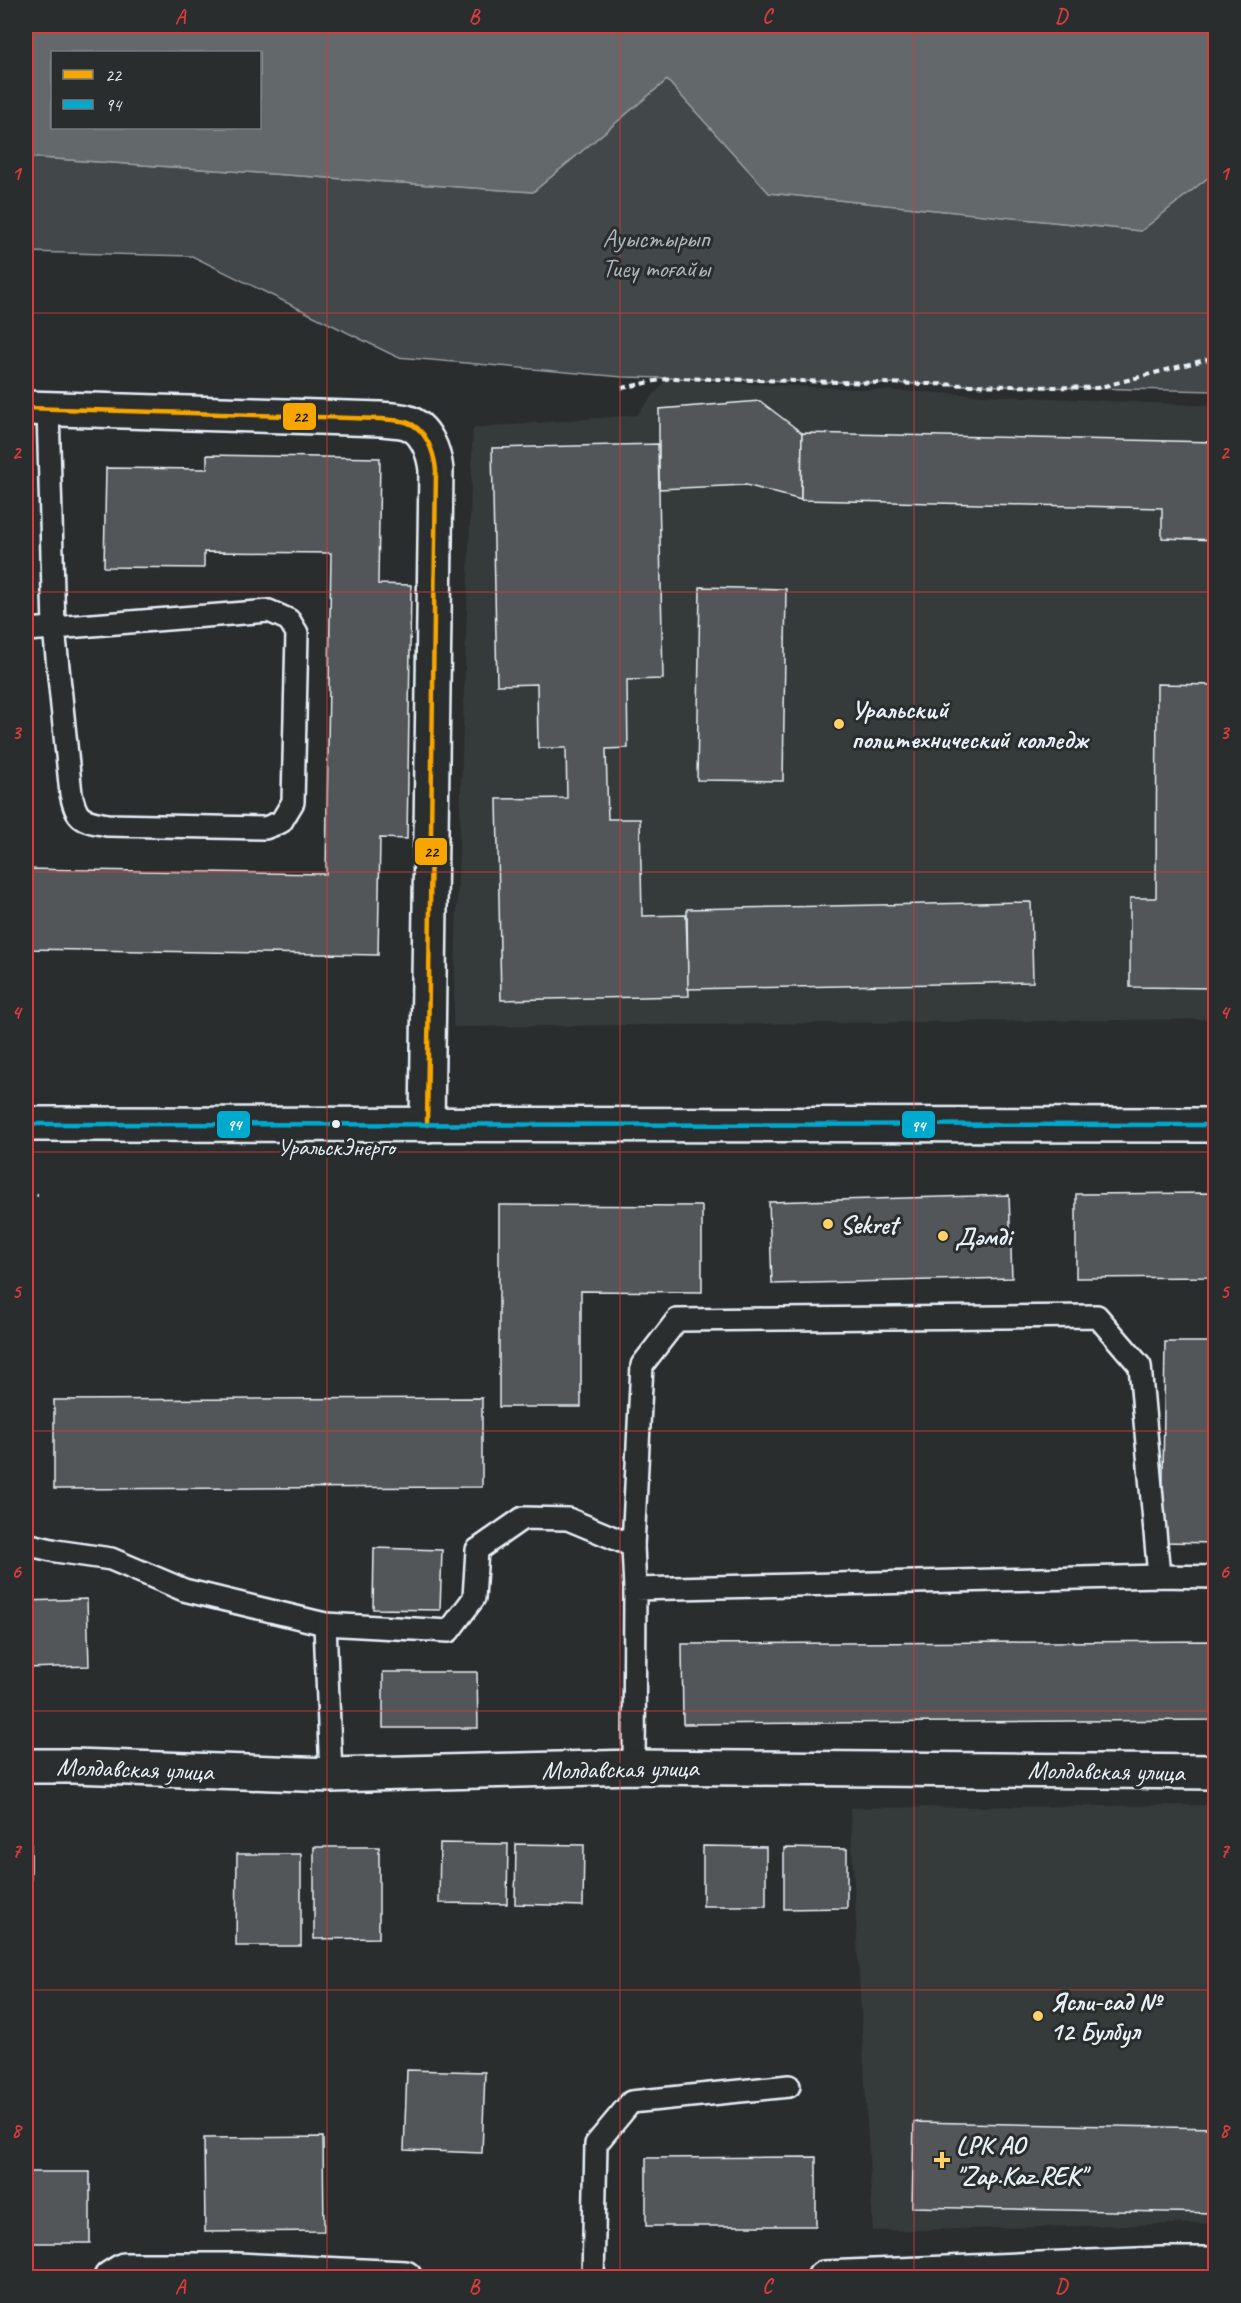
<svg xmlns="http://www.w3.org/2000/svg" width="1241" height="2303" font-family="Caveat,sans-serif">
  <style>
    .built { fill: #363a3b }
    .green { fill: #424648; stroke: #959ca0; stroke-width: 1.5 }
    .water { fill: #63686b; stroke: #989fa3; stroke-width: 1.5; fill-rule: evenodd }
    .building { fill: #535759; stroke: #e8f1f8; stroke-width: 1.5 }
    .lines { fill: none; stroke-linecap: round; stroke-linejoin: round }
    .service-casing { stroke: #e8f1f8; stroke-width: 26 }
    .minor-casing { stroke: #e8f1f8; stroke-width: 38 }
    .primary-casing { stroke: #e8f1f8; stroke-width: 38 }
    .path { stroke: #e8f1f8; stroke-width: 4; stroke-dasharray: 6 4.5; stroke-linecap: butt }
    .service { stroke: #2a2d2e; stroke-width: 21 }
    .minor { stroke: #2a2d2e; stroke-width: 33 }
    .primary { stroke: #2a2d2e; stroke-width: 33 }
    .bus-1-casing { stroke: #2a2d2e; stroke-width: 9 }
    .bus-2-casing { stroke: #2a2d2e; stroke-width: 9 }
    .bus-1 { stroke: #f7a600; stroke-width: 4.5 }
    .bus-2 { stroke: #00a9ce; stroke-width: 4.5 }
    .grid { fill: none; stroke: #d83c3d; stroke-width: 1.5; stroke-opacity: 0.55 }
    .poi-dot { fill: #ffd166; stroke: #2a2d2e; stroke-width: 2 }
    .bus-dot { fill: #e8f1f8; stroke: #2a2d2e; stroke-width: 2 }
    .labels { text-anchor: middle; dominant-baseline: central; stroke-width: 6; stroke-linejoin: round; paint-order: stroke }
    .bus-label { font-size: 24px; fill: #e8f1f8; stroke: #2a2d2e }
    .park-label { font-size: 26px; fill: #aeb5ba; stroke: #2a2d2e }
    .poi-label { font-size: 26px; font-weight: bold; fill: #e8f1f8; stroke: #2a2d2e; text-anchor: start }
    .street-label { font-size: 26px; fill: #e8f1f8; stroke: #2a2d2e }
    .line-badge { stroke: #2a2d2e; stroke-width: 2 }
    .badge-label { font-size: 16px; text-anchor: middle; font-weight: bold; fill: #fff }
    .pale-badge-label { font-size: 16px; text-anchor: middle; font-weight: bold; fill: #111 }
    .neatline { fill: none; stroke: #d83c3d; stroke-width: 2 }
    .grid-label { font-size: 20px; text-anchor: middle; font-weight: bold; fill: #d83c3d }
  </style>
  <rect width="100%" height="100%" fill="#2a2d2e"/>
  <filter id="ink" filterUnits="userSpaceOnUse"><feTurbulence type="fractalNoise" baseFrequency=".0167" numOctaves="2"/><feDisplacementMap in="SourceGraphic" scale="12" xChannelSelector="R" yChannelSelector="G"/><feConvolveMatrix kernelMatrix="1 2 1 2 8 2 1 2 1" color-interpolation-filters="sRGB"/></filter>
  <g filter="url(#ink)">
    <g class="built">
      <polygon points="666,380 1215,406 1215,1019 453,1027 473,428 637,415"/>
      <polygon points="1215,1805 1215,2223 873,2231 850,1808"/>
    </g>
    <polygon class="green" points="667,80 770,193 1141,231 1215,172 1215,391 623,377 397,357 192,256 26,252 26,157 533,192"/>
    <path class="water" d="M 26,26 L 1215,26 L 1215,172 L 1141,231 L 769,193 L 667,80 L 533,192 L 26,157 ZM 52,52 L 260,52 L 260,128 L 52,128 Z"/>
    <g class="building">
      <polygon points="760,401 802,433 801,500 746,485 659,489 659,409"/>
      <polygon points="802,433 1216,442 1216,540 1162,538 1162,508 801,500"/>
      <polygon points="658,444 663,679 627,680 628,748 606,749 608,819 640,819 642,916 686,915 689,996 501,1000 497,799 567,798 566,748 538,748 537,684 497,685 492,448"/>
      <polygon points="207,455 380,458 378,584 411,585 407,839 380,838 378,955 26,949 26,869 326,874 331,553 204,552 204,568 104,567 106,468 207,469"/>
      <polygon points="700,587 786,589 783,781 697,780"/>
      <polygon points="1157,684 1216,685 1216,988 1130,987 1130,898 1156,898"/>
      <polygon points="1031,902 1033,982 688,989 687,909"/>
      <polygon points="1216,1193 1216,1277 1076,1278 1076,1194"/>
      <polygon points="1009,1195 1012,1278 772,1284 769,1202"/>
      <polygon points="499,1205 702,1206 702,1292 581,1291 581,1407 499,1407"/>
      <polygon points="1165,1342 1216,1342 1216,1543 1162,1542"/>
      <polygon points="482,1398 482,1487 54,1489 54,1400"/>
      <polygon points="374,1548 442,1550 440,1610 373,1609"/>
      <polygon points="87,1599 89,1666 26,1668 26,1601"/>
      <polygon points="1216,1641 1216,1720 683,1724 682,1644"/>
      <polygon points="383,1672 477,1672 478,1728 383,1728"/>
      <rect x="26" y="1827" width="5" height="88"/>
      <polygon points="440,1843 508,1844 507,1904 439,1903"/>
      <polygon points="516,1844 584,1845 583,1906 515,1904"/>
      <polygon points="703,1846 766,1847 766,1906 703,1906"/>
      <polygon points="314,1847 379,1847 379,1938 314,1939"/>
      <polygon points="784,1848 847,1849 847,1908 784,1909"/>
      <polygon points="237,1854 301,1854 301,1946 236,1946"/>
      <polygon points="407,2070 485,2072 482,2153 404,2150"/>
      <polygon points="914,2122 1216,2128 1216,2213 912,2207"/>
      <polygon points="323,2137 324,2231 205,2232 204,2138"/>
      <polygon points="816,2157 816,2226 646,2226 646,2158"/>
      <rect x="26" y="2172" width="64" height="71"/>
    </g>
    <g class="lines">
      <defs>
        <g id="service">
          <path d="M 26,630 L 54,628 L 269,611 L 289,620 L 297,633 L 293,802 L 281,822 L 265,828 L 107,825 C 82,820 77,821 71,794 L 54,628 L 48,409"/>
          <polyline points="26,1544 56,1551 111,1559 184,1590 325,1624 449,1631 474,1598 477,1550 523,1518 568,1519 633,1546"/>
          <polyline points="635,1589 633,1546 642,1365 677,1320 1097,1316 1140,1366 1159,1576"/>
          <polyline points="325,1624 331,1775"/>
          <polyline points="634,1767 635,1589 1159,1576 1216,1577"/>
          <polyline points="593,2278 596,2144 631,2102 789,2086"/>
        </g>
        <g id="minor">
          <path d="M 26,408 L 381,419 C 389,420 398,420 406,422 C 426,428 434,452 436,470 L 427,1125"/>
          <polyline points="26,1766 73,1766 331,1775 634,1767 1216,1772"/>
          <polyline points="111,2278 124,2270 237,2270 405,2278"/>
          <polyline points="824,2278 1162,2264 1216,2264"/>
        </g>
        <polyline id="primary" points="26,1124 1216,1125"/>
      </defs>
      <use href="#service" class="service-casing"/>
      <use href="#minor" class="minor-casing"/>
      <use href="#primary" class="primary-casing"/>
      <g class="path">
        <polyline points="622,388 670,378 1097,388 1216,357"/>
        <polyline points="26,1195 38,1195"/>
      </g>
      <use href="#service" class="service"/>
      <use href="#minor" class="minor"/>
      <use href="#primary" class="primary"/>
      <defs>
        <path id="bus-1" d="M 26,408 L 381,419 C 389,420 398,420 406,422 C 426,428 434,452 436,470 L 427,1125"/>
        <polyline id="bus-2" points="26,1124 1216,1125"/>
      </defs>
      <use href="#bus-1" class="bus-1-casing"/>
      <use href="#bus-2" class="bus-2-casing"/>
      <use href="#bus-1" class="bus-1"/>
      <use href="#bus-2" class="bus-2"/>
    </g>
  </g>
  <path class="grid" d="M 327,26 L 327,2278M 620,26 L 620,2278M 914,26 L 914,2278M 26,313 L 1216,313M 26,592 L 1216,592M 26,872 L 1216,872M 26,1152 L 1216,1152M 26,1431 L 1216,1431M 26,1711 L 1216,1711M 26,1990 L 1216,1990"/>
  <g class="poi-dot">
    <circle cx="839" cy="724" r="6"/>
    <circle cx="828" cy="1224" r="6"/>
    <circle cx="943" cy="1236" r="6"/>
    <circle cx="1038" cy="2016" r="6"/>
    <path d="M939 2151h6v6h6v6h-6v6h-6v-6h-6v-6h6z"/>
  </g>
  <circle class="bus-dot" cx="336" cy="1124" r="5"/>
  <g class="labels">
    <g class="bus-label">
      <text x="336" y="1147">УральскЭнерго</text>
    </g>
    <g class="park-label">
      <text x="656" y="238">Ауыстырып<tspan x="656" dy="30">Тиеу тоғайы</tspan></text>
    </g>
    <g class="poi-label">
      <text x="851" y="709">Уральский<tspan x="851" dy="30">политехнический колледж</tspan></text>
      <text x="840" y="1224">Sekret</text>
      <text x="955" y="1236">Дəмді</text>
      <text x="1050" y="2001">Ясли-сад №<tspan x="1050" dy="30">12 Булбул</tspan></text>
      <text x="956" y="2145">LPK AO<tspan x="956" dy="30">"Zap.Kaz.REK"</tspan></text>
    </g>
    <g class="street-label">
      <text transform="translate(135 1769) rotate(2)">Молдавская улица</text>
      <text transform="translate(620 1769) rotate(-1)">Молдавская улица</text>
      <text transform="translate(1106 1771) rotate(1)">Молдавская улица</text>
    </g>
  </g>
  <g class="line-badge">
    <rect x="282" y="402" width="35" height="29" rx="6" fill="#f7a600"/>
    <rect x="414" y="837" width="34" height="29" rx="6" fill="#f7a600"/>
    <rect x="216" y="1110" width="35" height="29" rx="6" fill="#00a9ce"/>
    <rect x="901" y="1110" width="35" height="29" rx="6" fill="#00a9ce"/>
  </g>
  <g class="badge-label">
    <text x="234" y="1130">94</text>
    <text x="918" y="1131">94</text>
  </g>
  <g class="pale-badge-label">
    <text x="300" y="422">22</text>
    <text x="431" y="857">22</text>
  </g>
  <rect width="1241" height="2303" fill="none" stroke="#2a2d2e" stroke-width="66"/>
  <rect x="51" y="51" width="210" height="78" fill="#2a2d2e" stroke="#767b7f" stroke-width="1.5"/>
  <rect x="63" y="70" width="30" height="9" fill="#f7a600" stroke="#767b7f" stroke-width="1.5"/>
  <text x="105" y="81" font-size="18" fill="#e8f1f8">22</text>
  <rect x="63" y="100" width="30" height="9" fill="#00a9ce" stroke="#767b7f" stroke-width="1.5"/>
  <text x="105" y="111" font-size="18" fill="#e8f1f8">94</text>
  <rect x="33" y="33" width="1175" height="2237" class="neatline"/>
  <g class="grid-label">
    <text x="180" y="23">A</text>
    <text x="474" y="23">B</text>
    <text x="767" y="23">C</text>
    <text x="1061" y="23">D</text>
    <text x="16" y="180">1</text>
    <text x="1224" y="180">1</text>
    <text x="16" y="459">2</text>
    <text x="1224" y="459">2</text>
    <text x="16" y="739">3</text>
    <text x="1224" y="739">3</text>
    <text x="16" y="1019">4</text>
    <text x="1224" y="1019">4</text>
    <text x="16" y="1298">5</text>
    <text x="1224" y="1298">5</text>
    <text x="16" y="1578">6</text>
    <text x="1224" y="1578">6</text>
    <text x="16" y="1857">7</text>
    <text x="1224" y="1857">7</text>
    <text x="16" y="2137">8</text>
    <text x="1224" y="2137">8</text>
    <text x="180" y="2293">A</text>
    <text x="474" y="2293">B</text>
    <text x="767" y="2293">C</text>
    <text x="1061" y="2293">D</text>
  </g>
</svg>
